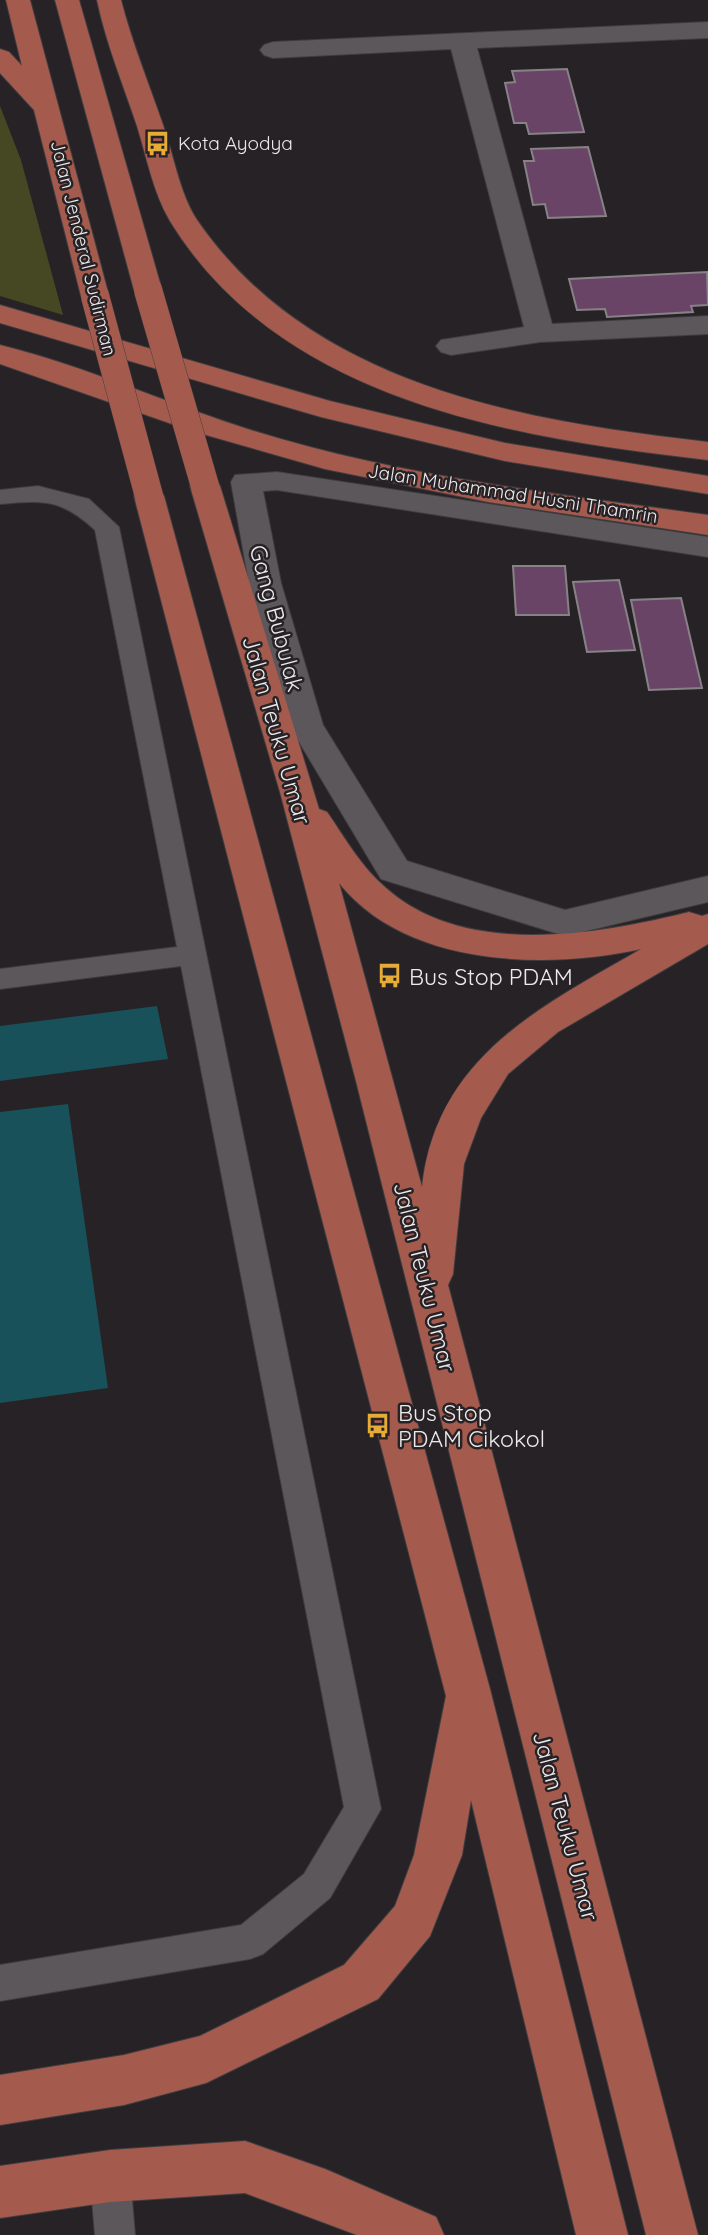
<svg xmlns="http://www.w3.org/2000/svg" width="708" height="2235" font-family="Quicksand,sans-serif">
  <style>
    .green { fill: #464824 }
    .water { fill: #19515a }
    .building { fill: #6a4467; stroke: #878286; stroke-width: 2 }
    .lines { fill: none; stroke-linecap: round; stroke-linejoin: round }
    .lane-casing { stroke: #403d40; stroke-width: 2 }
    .street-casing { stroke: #403d40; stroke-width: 2 }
    .primary-casing { stroke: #403d40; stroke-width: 2 }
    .lane { fill: #5b575b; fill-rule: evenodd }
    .street { fill: #5b575b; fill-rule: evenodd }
    .primary { fill: #a45b4e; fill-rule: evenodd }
    .primary-bridge-casing { stroke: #403d40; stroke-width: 29; stroke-linecap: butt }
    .primary-bridge { stroke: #a45b4e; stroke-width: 28 }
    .labels { text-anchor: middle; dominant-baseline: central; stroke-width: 5; stroke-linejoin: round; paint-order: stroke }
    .far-poi-label { font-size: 19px; fill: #eceaec; stroke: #262225; text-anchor: start }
    .far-street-label { font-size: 19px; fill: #eceaec; stroke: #262225 }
    .street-label { font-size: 23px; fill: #eceaec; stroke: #262225 }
    .poi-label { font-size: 23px; fill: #eceaec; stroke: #262225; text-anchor: start }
  </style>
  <rect width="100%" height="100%" fill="#262225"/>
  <polygon class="green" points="0,106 21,160 63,315 0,296"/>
  <g class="water">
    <polygon points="157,1006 168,1059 0,1081 0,1026"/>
    <polygon points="68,1104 108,1388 0,1403 0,1112"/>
  </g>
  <g class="building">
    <polygon points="567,69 584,132 529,134 526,123 514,123 505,83 515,82 512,71"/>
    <polygon points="588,147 606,216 548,218 545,204 533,205 524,161 534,161 531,149"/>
    <polygon points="707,272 708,305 691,306 693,312 607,317 605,309 577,310 569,279"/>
    <polygon points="513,566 565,566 569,615 516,615"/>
    <polygon points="619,580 635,650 587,652 573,582"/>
    <polygon points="681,598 702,688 649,690 631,600"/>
  </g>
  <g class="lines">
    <defs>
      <g id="lane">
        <path d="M 38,486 L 89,499 L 119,527 L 381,1809 L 330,1898 L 263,1954 L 250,1959 L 0,2001 L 0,1965 L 241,1925 L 304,1874 L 344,1807 L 181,966 L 0,989 L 0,969 L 177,947 L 95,530 C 61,499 45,500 0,504 L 0,490 Z"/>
        <polygon points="110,2156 124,2162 130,2176 135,2235 95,2235 90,2176 96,2162"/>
      </g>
      <g id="street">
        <polygon points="708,22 708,38 477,48 552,324 708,316 708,334 540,342 451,355 441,352 436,346 441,340 524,327 451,49 273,58 264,55 260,50 264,45 273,42"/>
        <polygon points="277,472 708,537 708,557 277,490 263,491 281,583 323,725 407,861 565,910 708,876 708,902 565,936 381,879 289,725 249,583 231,482 235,475"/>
      </g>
      <g id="primary">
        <polygon points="6,0 30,0 109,296 105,302 95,305 85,302 81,296 34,110 0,73 0,49 9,52 22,66"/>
        <polygon points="55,0 79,0 162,290 158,296 148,299 138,296 134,290"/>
        <path d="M 97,0 L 121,0 C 132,43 149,84 163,125 C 174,156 179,192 197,220 C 311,386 522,421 708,442 L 708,460 C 515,438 281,402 170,221 C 153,192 147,158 137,126 C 123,84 106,43 97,0 Z"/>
        <polygon points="0,305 330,401 505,443 708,476 708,494 505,461 321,417 0,323"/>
        <path d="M 0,345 C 94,368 187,413 281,439 C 420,479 565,495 708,515 L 708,535 L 488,502 L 325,469 L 192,431 L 0,364 Z"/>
        <path d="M 205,477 L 216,479 L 220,486 L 319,809 L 327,812 C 345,838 361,867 386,888 C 464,958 597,935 689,912 L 702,916 L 708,914 L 708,944 L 558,1032 L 508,1074 L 481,1118 L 464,1164 L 453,1274 L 448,1285 L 698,2235 L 646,2235 L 356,1081 L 280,792 L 190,486 L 194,479 ZM 339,883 C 406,967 545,970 641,949 C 541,1007 436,1057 422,1187 Z"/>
        <polygon points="149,487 160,489 164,496 490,1689 628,2235 576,2235 471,1800 462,1855 430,1936 378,1999 206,2083 124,2105 0,2125 0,2075 124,2055 200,2036 344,1965 395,1906 414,1855 446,1696 134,496 138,489"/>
        <polygon points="245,2141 325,2169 436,2217 444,2235 357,2235 245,2193 110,2202 0,2218 0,2166 110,2150"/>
      </g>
    </defs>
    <use href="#lane" class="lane-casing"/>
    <use href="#street" class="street-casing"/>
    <use href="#primary" class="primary-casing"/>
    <use href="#lane" class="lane"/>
    <use href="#street" class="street"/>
    <use href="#primary" class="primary"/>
    <defs>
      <g id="primary-bridge">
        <polyline points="148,290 205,486"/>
        <polyline points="95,296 149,496"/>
      </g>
    </defs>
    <use href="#primary-bridge" class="primary-bridge-casing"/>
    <use href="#primary-bridge" class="primary-bridge"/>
  </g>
  <defs>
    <symbol id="bus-bare" viewBox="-9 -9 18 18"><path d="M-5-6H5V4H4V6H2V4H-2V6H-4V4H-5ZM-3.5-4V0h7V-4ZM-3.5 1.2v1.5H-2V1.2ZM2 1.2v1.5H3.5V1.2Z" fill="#e7ac36" stroke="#262225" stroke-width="2.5" paint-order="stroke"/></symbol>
  </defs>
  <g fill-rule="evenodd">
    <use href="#bus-bare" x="140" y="126" width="35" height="35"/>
    <use href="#bus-bare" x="372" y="958" width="35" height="35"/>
    <use href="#bus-bare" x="360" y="1408" width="35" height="35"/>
  </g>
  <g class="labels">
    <g class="far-poi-label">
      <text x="178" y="143">Kota Ayodya</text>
    </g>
    <g class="far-street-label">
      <text transform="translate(84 248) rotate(76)">Jalan Jenderal Sudirman</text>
      <text transform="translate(513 493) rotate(9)">Jalan Muhammad Husni Thamrin</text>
    </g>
    <g class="street-label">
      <text transform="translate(277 618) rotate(75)">Gang Bubulak</text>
      <text transform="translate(277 730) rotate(74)">Jalan Teuku Umar</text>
      <text transform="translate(425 1277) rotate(76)">Jalan Teuku Umar</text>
      <text transform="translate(566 1826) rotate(75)">Jalan Teuku Umar</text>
    </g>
    <g class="poi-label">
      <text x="409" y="976">Bus Stop PDAM</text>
      <text x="398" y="1412">Bus Stop<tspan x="398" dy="26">PDAM Cikokol</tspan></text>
    </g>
  </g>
</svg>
